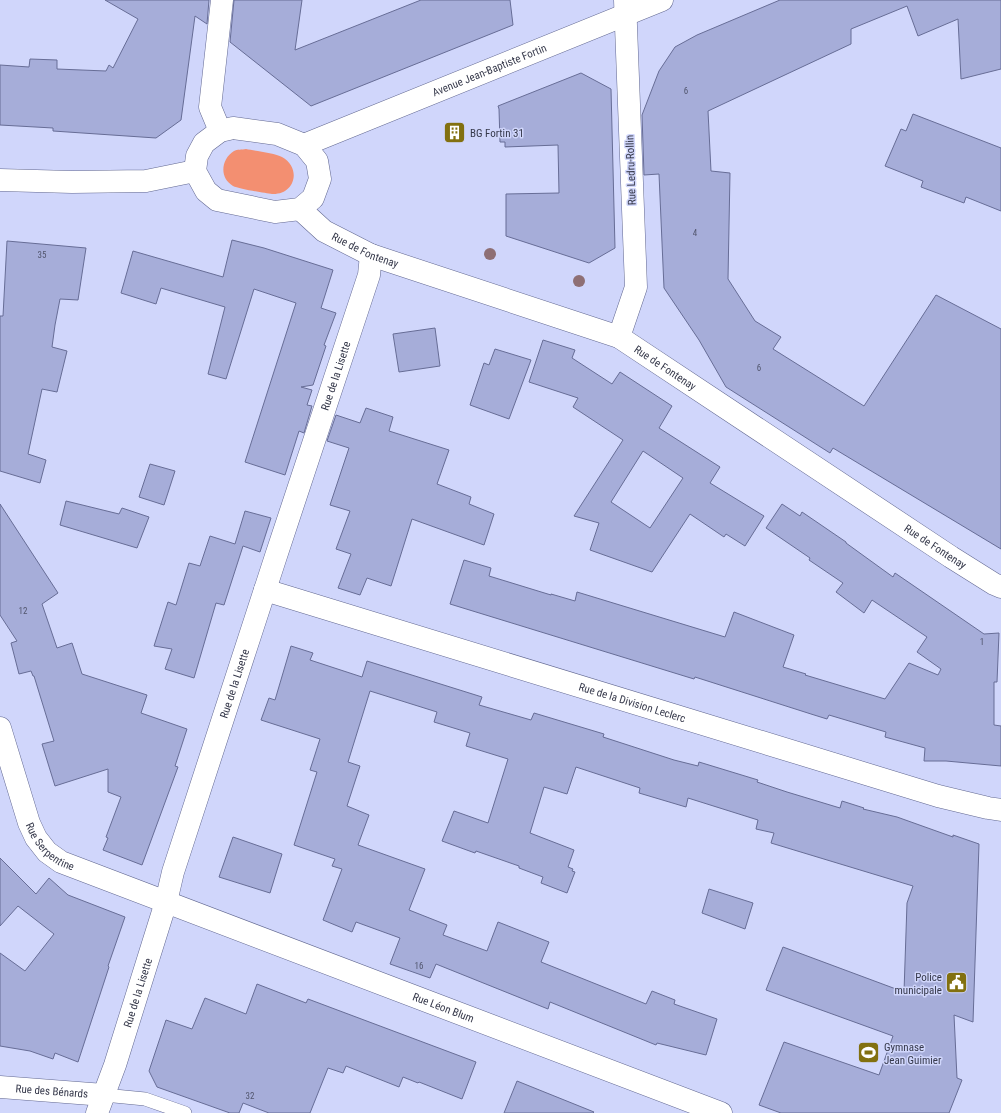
<svg xmlns="http://www.w3.org/2000/svg" width="1001" height="1113" font-family="'Roboto Condensed',sans-serif">
  <style>
    .green { fill: #f38f71 }
    .building { fill: #a6add9; stroke: #676d96; fill-rule: evenodd }
    .lines { fill: none; stroke-linecap: round; stroke-linejoin: round }
    .lane-casing { stroke: #626891; stroke-width: 14 }
    .street-casing { stroke: #626891; stroke-width: 23 }
    .secondary-casing { stroke: #626891; stroke-width: 23 }
    .lane { stroke: #fff; stroke-width: 13 }
    .street { stroke: #fff; stroke-width: 22 }
    .secondary { stroke: #fff; stroke-width: 22 }
    .tree { fill: #8e6f74 }
    .labels { text-anchor: middle; dominant-baseline: central; stroke-width: 3; stroke-linejoin: round; paint-order: stroke }
    .number-label { font-size: 9px; fill: #52566e }
    .street-label { font-size: 11px; fill: #36394b; stroke: #d0d6fb }
    .poi-label { font-size: 11px; fill: #36394b; stroke: #d0d6fb; text-anchor: start }
  </style>
  <rect width="100%" height="100%" fill="#d0d6fb"/>
  <path class="green" d="M 246,149 C 255,151 275,153 282,157 C 302,168 295,195 272,194 C 265,193 239,189 233,186 C 219,178 221,159 234,151 C 237,149 242,150 246,149 Z"/>
  <g class="building">
    <polygon points="105,0 209,0 207,24 195,16 181,120 156,138 53,131 53,128 0,125 0,65 29,67 30,59 57,60 57,69 106,71 109,65 113,68 138,19"/>
    <polygon points="234,0 302,0 295,50 421,0 510,0 513,25 311,106 230,42"/>
    <polygon points="780,0 1001,0 1001,69 961,79 958,19 918,36 907,6 851,29 851,44 708,111 711,171 730,173 728,279 755,321 781,337 773,349 864,406 936,295 1001,329 1001,549 833,448 830,453 726,387 699,340 664,288 659,174 644,175 642,115 659,71 675,47 697,35"/>
    <polygon points="581,73 611,89 615,248 589,263 506,236 506,194 559,193 558,145 505,147 505,142 500,142 499,109 498,106"/>
    <polygon points="913,114 1001,148 1001,211 966,197 964,203 921,187 923,181 885,166 901,129 906,131"/>
    <polygon points="232,240 264,248 333,270 321,308 336,313 324,345 326,346 313,385 301,387 312,390 307,405 312,406 304,433 299,431 285,475 245,462 296,303 254,289 226,379 208,374 225,307 161,288 156,304 121,293 133,251 223,277"/>
    <polygon points="7,241 86,248 78,300 60,299 55,325 52,347 67,351 57,392 42,389 28,454 46,460 40,483 0,471 0,316 3,316"/>
    <polygon points="435,328 440,366 399,372 393,334"/>
    <path d="M 543,340 L 575,350 L 572,358 L 612,384 L 620,372 L 672,406 L 659,428 L 720,467 L 710,483 L 764,516 L 745,546 L 726,534 L 724,537 L 690,514 L 652,572 L 590,550 L 599,523 L 574,516 L 623,440 L 573,407 L 578,398 L 529,382 ZM 643,451 L 683,478 L 650,528 L 611,502 Z"/>
    <polygon points="495,349 531,360 509,419 470,405 484,363 489,365"/>
    <polygon points="366,408 393,417 389,431 449,450 437,484 471,497 469,504 494,514 484,545 412,519 391,586 367,578 360,595 338,588 351,554 336,549 350,511 330,505 349,448 327,441 336,415 360,423"/>
    <polygon points="150,464 175,471 164,505 139,497"/>
    <polygon points="66,501 119,514 122,508 149,517 137,548 60,525"/>
    <polygon points="0,504 58,593 42,604 57,648 72,643 82,674 147,695 141,713 187,729 175,766 178,767 142,865 103,850 108,838 106,837 121,797 108,792 108,769 55,786 42,744 54,741 34,676 33,676 31,671 19,674 11,643 17,641 0,615"/>
    <polygon points="782,504 800,516 802,512 846,542 846,543 893,577 895,573 984,634 999,633 997,682 994,682 994,725 1001,726 1001,766 946,761 924,761 925,748 885,737 886,732 829,715 827,719 811,714 695,677 694,679 450,604 464,560 491,568 489,576 551,595 551,594 575,601 577,592 725,637 734,612 794,635 783,667 806,674 805,675 885,699 909,663 938,675 941,669 917,652 927,637 872,600 864,613 836,592 843,583 809,560 810,558 766,528"/>
    <polygon points="245,511 271,518 260,552 243,546 224,605 216,603 194,678 165,669 172,649 154,646 168,602 176,605 189,563 200,566 210,536 235,544"/>
    <polygon points="291,646 313,653 310,660 362,677 367,661 482,697 479,705 531,720 534,713 604,734 603,737 674,760 698,766 699,762 758,780 757,782 787,792 840,808 842,801 864,808 863,809 897,817 953,837 953,835 979,844 973,1022 954,1015 957,1078 962,1080 949,1113 781,1113 759,1105 784,1042 879,1075 893,1036 766,990 783,947 904,992 907,903 913,886 771,843 774,833 756,829 758,820 688,798 686,807 639,793 640,788 576,767 567,794 544,787 530,833 574,850 568,867 573,869 572,871 575,872 567,893 541,883 543,877 519,868 519,866 476,851 475,853 442,841 454,811 488,823 508,759 466,746 470,733 434,722 437,712 370,691 348,762 360,766 347,806 369,815 358,845 425,869 409,910 447,925 443,935 487,951 498,922 549,942 541,962 646,1004 652,991 675,1000 674,1004 717,1019 706,1055 657,1043 656,1045 550,1002 548,1009 436,964 430,978 390,964 400,938 356,922 352,932 323,920 342,869 332,866 335,859 294,845 317,772 310,770 320,739 261,720 269,698 275,700"/>
    <polygon points="233,837 282,854 270,893 219,877"/>
    <polygon points="0,858 36,894 49,878 68,895 125,917 108,966 109,967 78,1062 55,1053 53,1059 30,1051 0,1046 0,953 25,971 54,934 18,906 0,926"/>
    <polygon points="709,889 753,903 745,929 702,913"/>
    <polygon points="257,984 306,1003 308,999 476,1062 462,1099 419,1082 418,1083 403,1077 399,1087 346,1066 343,1073 328,1068 310,1113 269,1113 243,1103 239,1113 230,1113 157,1087 149,1071 166,1020 192,1029 205,998 246,1014"/>
    <polygon points="517,1081 594,1112 593,1113 504,1113"/>
  </g>
  <g class="lines">
    <defs>
      <polyline id="lane" points="104,1095 145,1099 185,1113"/>
      <g id="street">
        <polyline points="220,131 210,107 222,0"/>
        <path id="s1" d="M 300,209 L 324,231 L 371,255 L 619,337 L 951,557 L 994,584 L 1001,587"/>
        <polyline points="619,337 636,287 625,0"/>
        <path id="s2" d="M 265,590 L 938,796 L 988,808 L 1001,810"/>
        <path id="s3" d="M 0,728 L 29,823 L 36,838 L 47,852 L 61,862 L 721,1113"/>
        <path id="s4" d="M 0,1087 L 104,1095"/>
        <path id="s5" d="M 97,1113 L 115,1065 L 166,902 L 173,872 L 276,556 L 369,275 L 371,255"/>
      </g>
      <g id="secondary">
        <polygon points="233,128 277,134 304,145 317,161 320,179 313,198 300,209 275,212 217,200 206,191 195,171 197,156 204,143 220,131"/>
        <path id="s6" d="M 304,145 L 662,0"/>
        <polyline points="0,180 72,182 146,181 195,171"/>
      </g>
    </defs>
    <use href="#lane" class="lane-casing"/>
    <use href="#street" class="street-casing"/>
    <use href="#secondary" class="secondary-casing"/>
    <use href="#lane" class="lane"/>
    <use href="#street" class="street"/>
    <use href="#secondary" class="secondary"/>
  </g>
  <g class="tree">
    <circle cx="490" cy="254" r="6"/>
    <circle cx="579" cy="281" r="6"/>
  </g>
  <defs>
    <symbol id="building-square" viewBox="-11 -11 22 22"><rect x="-9" y="-9" width="18" height="18" rx="4" fill="#827010" stroke="#d0d6fb"/><path d="M-4-6H4V6H1V3H-1V6H-4ZM-2.5-4.3h1.7v1.8h-1.7ZM.8-4.3h1.7v1.8H.8ZM-2.5-1h1.7V.8h-1.7ZM.8-1h1.7V.8H.8Z" fill="#fff"/></symbol>
    <symbol id="civic-square" viewBox="-11 -11 22 22"><rect x="-9" y="-9" width="18" height="18" rx="4" fill="#827010" stroke="#d0d6fb"/><path d="M-.6-6.5H3V-4.5H.6V-3L4-1V1h2V6H-6V1h2V-1L-.6-3ZM-1.2 2.5V6h2.4V2.5Z" fill="#fff"/></symbol>
    <symbol id="stadium-square" viewBox="-11 -11 22 22"><rect x="-9" y="-9" width="18" height="18" rx="4" fill="#827010" stroke="#d0d6fb"/><path d="M0-5a6.5 5 0 1 0 0 10a6.5 5 0 1 0 0-10ZM-3.5-1.8h7v3.6h-7Z" fill="#fff"/></symbol>
  </defs>
  <g fill-rule="evenodd">
    <use href="#building-square" x="442" y="120" width="25" height="25"/>
    <use href="#civic-square" x="944" y="970" width="25" height="25"/>
    <use href="#stadium-square" x="856" y="1040" width="25" height="25"/>
  </g>
  <g class="labels">
    <g class="number-label">
      <text x="686" y="91">6</text>
      <text x="695" y="233">4</text>
      <text x="42" y="255">35</text>
      <text x="759" y="368">6</text>
      <text x="23" y="611">12</text>
      <text x="982" y="642">1</text>
      <text x="419" y="966">16</text>
      <text x="250" y="1096">32</text>
    </g>
    <g class="street-label">
      <text stroke="none"><textPath href="#s6" startOffset="200">Avenue Jean-Baptiste Fortin</textPath></text>
      <text transform="translate(631 170) rotate(-92)">Rue Ledru-Rollin</text>
      <text stroke="none"><textPath href="#s1" startOffset="78">Rue de Fontenay</textPath></text>
      <text stroke="none"><textPath href="#s1" startOffset="402">Rue de Fontenay</textPath></text>
      <text stroke="none"><textPath href="#s5" startOffset="775">Rue de la Lisette</textPath></text>
      <text stroke="none"><textPath href="#s1" startOffset="726">Rue de Fontenay</textPath></text>
      <text stroke="none"><textPath href="#s5" startOffset="451">Rue de la Lisette</textPath></text>
      <text stroke="none"><textPath href="#s2" startOffset="384">Rue de la Division Leclerc</textPath></text>
      <text stroke="none"><textPath href="#s3" startOffset="132">Rue Serpentine</textPath></text>
      <text stroke="none"><textPath href="#s5" startOffset="127">Rue de la Lisette</textPath></text>
      <text stroke="none"><textPath href="#s3" startOffset="560">Rue Léon Blum</textPath></text>
      <text stroke="none"><textPath href="#s4" startOffset="52">Rue des Bénards</textPath></text>
    </g>
    <g class="poi-label">
      <text x="470" y="133">BG Fortin 31</text>
      <text x="942" y="977" text-anchor="end">Police<tspan x="942" dy="13">municipale</tspan></text>
      <text x="884" y="1047">Gymnase<tspan x="884" dy="13">Jean Guimier</tspan></text>
    </g>
  </g>
</svg>
